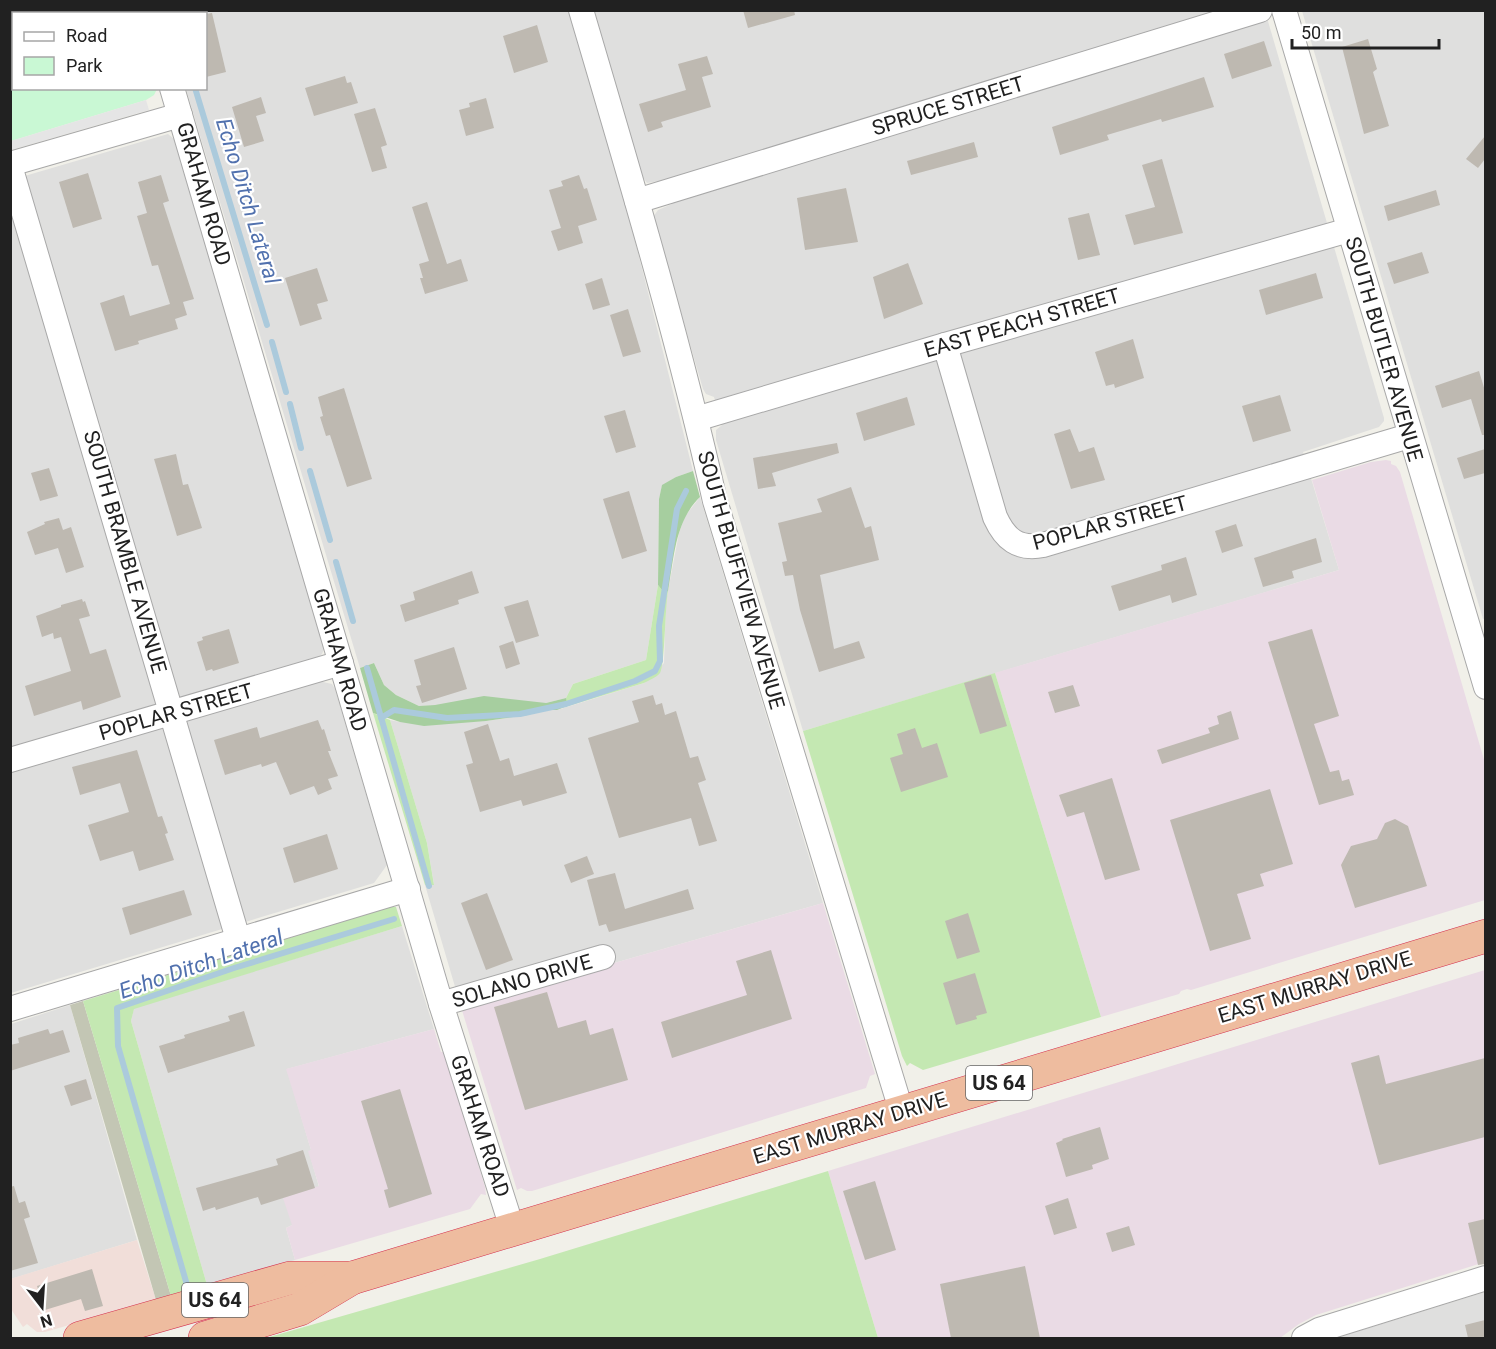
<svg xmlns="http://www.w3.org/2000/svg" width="1496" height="1349" font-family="Roboto,sans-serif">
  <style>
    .residential { fill: #dfdfde }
    .commercial { fill: #f1ded9 }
    .industrial { fill: #eadbe5 }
    .construction { fill: #c3c6b4 }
    .grass { fill: #c4e8b2 }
    .forest { fill: #a6ce9f }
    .park { fill: #c9f8d4 }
    .parking { fill: #e5e5e5 }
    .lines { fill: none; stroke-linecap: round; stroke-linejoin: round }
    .stream { stroke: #abcadc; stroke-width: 6 }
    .building { fill: #beb9b1 }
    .minor-casing { stroke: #a8a8a8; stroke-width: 26 }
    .trunk-casing { stroke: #d4304f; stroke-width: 34 }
    .minor { stroke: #fff; stroke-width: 24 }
    .trunk { stroke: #eebc9f; stroke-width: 33 }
    .labels { text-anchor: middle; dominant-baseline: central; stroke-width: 4.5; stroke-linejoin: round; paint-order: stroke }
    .shield { fill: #fff; stroke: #646464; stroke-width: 1.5 }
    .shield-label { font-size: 20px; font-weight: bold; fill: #212121 }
    .street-label { font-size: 21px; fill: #212121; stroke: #fff }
    .water-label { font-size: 22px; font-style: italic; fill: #5171ae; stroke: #fff }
  </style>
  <rect width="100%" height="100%" fill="#f1f0e9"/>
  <g class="residential">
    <polygon points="163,10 569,11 621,185 693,471 676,477 662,486 659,499 658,585 646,660 573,684 566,698 546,703 419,706 396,695 384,685 374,663 360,668 186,89 206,88 206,14 163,14"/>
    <polygon points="593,11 1265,11 1384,418 1384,421 1379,427 1303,452 1339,570 803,731 716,440 716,430 722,425 714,397 706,394 703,389 653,217 658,210 672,204 665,180 647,183 641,175"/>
    <polygon points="1302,11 1485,11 1486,618 1483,619"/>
    <polygon points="168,134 174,139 324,649 322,654 316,659 323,682 332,684 335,689 387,865 374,883 11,993 11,180"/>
    <polygon points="700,497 823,903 461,1007 425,885 434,884 427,843 390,720 400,722 486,721 528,715 544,710 557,710 644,683 664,663 666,601 679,533 685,516"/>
    <polygon points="402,926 434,1029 287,1069 311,1150 309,1152 319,1187 292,1225 286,1228 295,1260 207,1285 131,1021 134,1008"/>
    <polygon points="70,1005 137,1240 11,1279 11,1024"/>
    <polygon points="1485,1292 1485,1338 1336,1338"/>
  </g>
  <polygon class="commercial" points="137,1240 156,1300 45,1332 37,1332 27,1324 23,1327 11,1309 10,1279"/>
  <g class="industrial">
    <polygon points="1386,460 1391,461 1391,464 1396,466 1400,472 1485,763 1485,900 1191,990 1187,989 1181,991 1179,994 1101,1017 995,673 1339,570 1312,480 1371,462"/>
    <polygon points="823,903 875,1074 870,1076 866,1088 532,1191 527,1191 521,1188 517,1190 461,1007"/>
    <polygon points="1485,970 1485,1262 1316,1315 1299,1324 1280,1338 878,1338 828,1171"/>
    <polygon points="434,1029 441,1052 444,1052 485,1187 486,1195 481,1194 470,1209 295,1260 286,1228 292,1225 283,1198 319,1186 308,1151 311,1150 286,1069"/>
  </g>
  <polygon class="construction" points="83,1001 171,1296 156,1300 70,1005"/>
  <g class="grass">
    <path d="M 658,585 L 662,590 L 668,591 C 665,606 665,665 660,673 C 656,678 649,680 644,683 L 565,707 L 566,698 L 573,684 L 646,660 Z"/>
    <polygon points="995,673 1101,1017 923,1070 910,1063 907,1066 902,1056 803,731"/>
    <polygon points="373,713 390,720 427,843 434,885 425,885"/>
    <polygon points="390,907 396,907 402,926 134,1009 131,1021 207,1285 171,1296 83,1001"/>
    <polygon points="828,1171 878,1338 266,1338 540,1259"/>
  </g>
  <g class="forest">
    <path d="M 693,471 L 700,497 C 675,521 674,558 668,591 L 665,592 L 662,590 L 658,585 L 659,499 L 662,485 L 676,477 Z"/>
    <polygon points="374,663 384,685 396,695 419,706 435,705 484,696 546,703 566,698 567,706 557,710 543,710 528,715 486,721 424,726 400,722 373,713 360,668"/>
  </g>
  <polygon class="park" points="11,11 136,11 136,13 14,14 14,88 157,89 154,95 146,100 11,141"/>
  <polygon class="parking" points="146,100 149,110 11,150 11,141"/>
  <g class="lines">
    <g class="stream">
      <polyline points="173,10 174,14"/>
      <polyline points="195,88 267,325"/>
      <polyline points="272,342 286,392"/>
      <polyline points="290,404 301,448"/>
      <polyline points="310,471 330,540"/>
      <polyline points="336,562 353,621"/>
      <polyline points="367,668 429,886"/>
      <polyline points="381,718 394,710 447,718 520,714 566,704 635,681 655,671 660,661 659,626 677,509 686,491"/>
      <polyline points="187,1285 118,1046 117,1008 234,968 394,919"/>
    </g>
  </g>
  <g class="building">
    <polygon points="743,10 794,10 795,15 748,28"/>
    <polygon points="212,13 226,72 206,77 206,14"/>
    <polygon points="537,25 548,62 514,73 503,36"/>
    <polygon points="1368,39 1377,69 1373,72 1389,126 1364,134 1342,47"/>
    <polygon points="1264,41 1272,66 1232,79 1224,54"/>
    <polygon points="707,56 713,74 702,77 711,107 661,122 663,127 648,132 639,104 686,90 678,64"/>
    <polygon points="345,76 347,83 351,82 358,103 314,116 305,88"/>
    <polygon points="1204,77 1214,107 1162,122 1161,119 1107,135 1109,140 1060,155 1052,127"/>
    <polygon points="261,97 266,113 256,116 264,141 244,147 232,107"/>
    <polygon points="486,98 494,128 466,136 459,110 470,107 469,103"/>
    <polygon points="375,108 387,145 381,147 387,168 372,172 354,114"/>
    <polygon points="1485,136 1485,159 1478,168 1466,159"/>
    <polygon points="974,142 978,157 911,175 907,161"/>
    <polygon points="1162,159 1183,233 1134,245 1125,215 1155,207 1142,165"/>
    <polygon points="88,173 102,219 73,228 59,182"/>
    <polygon points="161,175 169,201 163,203 194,299 183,302 187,315 175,319 178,329 138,341 139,344 115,351 100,303 124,295 130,316 170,304 158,265 152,266 137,216 147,213 138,182"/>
    <polygon points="579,175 584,189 587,188 597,220 578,226 583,243 558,251 551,231 561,228 549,190 563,186 561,181"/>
    <polygon points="846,188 858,242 805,250 797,198"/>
    <polygon points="1436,190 1440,205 1388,221 1384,206"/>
    <polygon points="427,202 447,264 461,259 468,281 425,294 420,278 423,278 419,264 429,261 412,207"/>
    <polygon points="1089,213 1100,255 1078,260 1068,218"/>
    <polygon points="1422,252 1429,273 1394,284 1387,263"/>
    <polygon points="908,263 923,304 884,319 873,277"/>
    <polygon points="317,268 328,301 317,304 322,319 300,326 285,278"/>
    <polygon points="1316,273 1323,298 1266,315 1259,290"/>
    <polygon points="602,278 610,305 593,310 585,284"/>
    <polygon points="628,309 641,352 623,357 610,315"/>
    <polygon points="1133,339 1144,378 1115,388 1114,384 1106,386 1095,352"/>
    <polygon points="1479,371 1485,391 1485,435 1482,435 1471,399 1442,408 1435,386"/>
    <polygon points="344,388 372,479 347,487 330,435 326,436 320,417 323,416 318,397"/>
    <polygon points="1280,395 1291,431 1253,442 1242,406"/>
    <polygon points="907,397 915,425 864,441 856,413"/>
    <polygon points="625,410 636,447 616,453 604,416"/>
    <polygon points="1070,429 1079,452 1094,447 1105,480 1071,489 1054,434"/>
    <polygon points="837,443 839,453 772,473 776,486 758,489 753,458"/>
    <polygon points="1485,449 1485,473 1464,479 1457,458"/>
    <polygon points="176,454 183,485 188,484 202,528 177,536 154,459"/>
    <polygon points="49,468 58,496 40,501 31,473"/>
    <polygon points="851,487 865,528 871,526 879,560 820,575 834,649 859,641 865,658 819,672 800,610 793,575 785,576 782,562 787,561 778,523 822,512 817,499"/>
    <polygon points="629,491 647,551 622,559 603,499"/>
    <polygon points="59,518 63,530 71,527 84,567 66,573 58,548 35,555 27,532 45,524 44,522"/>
    <polygon points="1236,524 1243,546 1222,553 1215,531"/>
    <polygon points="1316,538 1322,562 1292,571 1294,578 1263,587 1254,558"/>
    <polygon points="1186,557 1197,595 1172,603 1170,595 1119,611 1111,586 1162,570 1161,565"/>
    <polygon points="472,571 479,593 458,600 459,604 405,622 400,605 415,600 413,592"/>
    <polygon points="82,599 83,602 85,601 90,616 79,619 90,654 106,649 121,697 83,710 81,701 34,716 25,686 71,671 61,637 54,639 53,633 42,637 36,616 61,607 61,605"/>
    <polygon points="528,600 539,636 516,643 504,607"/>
    <polygon points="229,629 239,663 213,671 212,669 206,671 197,642 203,640 202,637"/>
    <polygon points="1312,629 1339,716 1314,724 1330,772 1339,770 1342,781 1349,779 1354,795 1319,805 1268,642"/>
    <polygon points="513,641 520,664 506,669 499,646"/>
    <polygon points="454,647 467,689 422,703 416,686 421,685 414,660"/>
    <polygon points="991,675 1007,726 980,734 964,683"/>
    <polygon points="1073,685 1080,706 1055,713 1048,692"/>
    <polygon points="653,695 656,705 662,703 665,715 676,711 690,758 698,756 706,780 698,783 717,841 699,846 691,818 619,838 588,738 639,722 632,701"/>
    <polygon points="1231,711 1239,739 1162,764 1157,750 1210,733 1208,728 1219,724 1217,716"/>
    <polygon points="318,720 322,730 324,729 331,751 328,751 338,776 328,779 332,789 318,795 314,786 290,795 276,762 262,767 261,764 225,775 214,740 257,727 260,738"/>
    <polygon points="488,724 500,761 509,758 514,776 557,763 567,793 523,806 521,800 480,812 466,765 473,763 464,732"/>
    <polygon points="915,728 922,748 937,743 948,777 901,792 890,758 903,754 897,734"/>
    <polygon points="137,750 158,817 162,816 168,833 165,834 174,860 139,871 133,851 100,861 88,825 129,812 120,783 80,795 72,767"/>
    <polygon points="1112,778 1140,870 1105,880 1084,812 1067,817 1059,795"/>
    <polygon points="1270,789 1293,864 1260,874 1264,886 1237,894 1251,939 1210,951 1170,820"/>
    <polygon points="1395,819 1408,826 1427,886 1355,908 1341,865 1351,846 1377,839 1385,823"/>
    <polygon points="327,834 338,869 294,883 283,848"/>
    <polygon points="587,856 594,874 571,883 564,865"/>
    <polygon points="615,873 625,909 688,889 694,909 609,932 606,924 599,926 587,880"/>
    <polygon points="184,890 192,915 130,935 122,908"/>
    <polygon points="487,893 513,960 486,970 461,903"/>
    <polygon points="968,913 980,952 957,959 945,921"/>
    <polygon points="771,950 792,1019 672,1058 661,1022 747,995 736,961"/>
    <polygon points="975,973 987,1013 976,1016 977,1019 956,1025 943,983"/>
    <polygon points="547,992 558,1028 586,1020 590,1035 613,1028 628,1080 525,1110 494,1007"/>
    <polygon points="244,1011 255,1046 168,1073 159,1046 185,1038 184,1035 230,1021 228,1016"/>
    <polygon points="48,1029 50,1034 63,1030 70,1052 10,1071 10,1045 19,1043 18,1038"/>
    <polygon points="1379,1055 1386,1084 1485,1058 1485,1137 1379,1165 1351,1063"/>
    <polygon points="86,1079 92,1099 71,1106 64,1086"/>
    <polygon points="400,1089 432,1194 389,1208 384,1190 388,1189 361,1101"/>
    <polygon points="1100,1127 1109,1159 1092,1165 1093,1169 1066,1177 1056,1143 1063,1140 1062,1139"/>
    <polygon points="303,1150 315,1188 261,1205 258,1197 216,1210 215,1207 203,1211 196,1188 278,1165 276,1159"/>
    <polygon points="875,1181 896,1250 865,1260 843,1191"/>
    <polygon points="14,1186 19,1203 25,1201 30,1217 24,1219 38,1263 10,1271 10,1187"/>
    <polygon points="1068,1198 1077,1228 1054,1235 1045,1206"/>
    <polygon points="1485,1219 1485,1264 1478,1265 1468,1223"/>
    <polygon points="1129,1226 1135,1245 1112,1252 1106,1233"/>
    <polygon points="1025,1266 1040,1338 951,1338 940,1284"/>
    <polygon points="92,1269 103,1306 85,1311 81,1299 45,1310 37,1286"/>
    <polygon points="1485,1320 1485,1338 1468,1338 1465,1325"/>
  </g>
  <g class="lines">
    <defs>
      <g id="minor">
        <polyline points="149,10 150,14"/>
        <path d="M 581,10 C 629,173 678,336 715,501 L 902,1113"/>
        <polyline points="1284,10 1486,687"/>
        <polyline points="172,88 441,1004 513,1231"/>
        <polyline points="10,164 180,115"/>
        <polyline points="10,166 238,939"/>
        <polyline points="637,201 1260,10"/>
        <path d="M 945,345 L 995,517 C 1005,539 1018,550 1043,545 L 1409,436"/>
        <polyline points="696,419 945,345 1349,230"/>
        <polyline points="10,760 341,663"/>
        <polyline points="441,1004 603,957"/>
        <polyline points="10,1009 408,889"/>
        <polyline points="1304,1338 1319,1330 1486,1278"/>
      </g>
      <g id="trunk">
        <polyline points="80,1338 290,1278 352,1278"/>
        <polyline points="205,1338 300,1309 352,1278 1486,936"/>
      </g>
    </defs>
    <use href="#minor" class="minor-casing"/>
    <use href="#trunk" class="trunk-casing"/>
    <use href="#minor" class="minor"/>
    <use href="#trunk" class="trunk"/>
  </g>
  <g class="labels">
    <g class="shield">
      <rect x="966" y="1066" width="66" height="34" rx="4.5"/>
      <rect x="182" y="1283" width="66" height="34" rx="4.5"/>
    </g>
    <g class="shield-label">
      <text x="999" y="1083">US 64</text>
      <text x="215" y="1300">US 64</text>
    </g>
    <g class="street-label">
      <text transform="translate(948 106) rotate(-17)">SPRUCE STREET</text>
      <text transform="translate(204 194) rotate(74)">GRAHAM ROAD</text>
      <text transform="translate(1022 323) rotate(-16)">EAST PEACH STREET</text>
      <text transform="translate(1384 349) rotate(74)">SOUTH BUTLER AVENUE</text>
      <text transform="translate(1110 523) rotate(-15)">POPLAR STREET</text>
      <text transform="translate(125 552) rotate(74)">SOUTH BRAMBLE AVENUE</text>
      <text transform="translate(741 580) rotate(74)">SOUTH BLUFFVIEW AVENUE</text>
      <text transform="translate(340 660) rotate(74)">GRAHAM ROAD</text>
      <text transform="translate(176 712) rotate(-16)">POPLAR STREET</text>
      <text transform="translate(522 981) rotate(-16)">SOLANO DRIVE</text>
      <text transform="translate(1315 987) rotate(-17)">EAST MURRAY DRIVE</text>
      <text transform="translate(480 1126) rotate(72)">GRAHAM ROAD</text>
      <text transform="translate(850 1128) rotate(-17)">EAST MURRAY DRIVE</text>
    </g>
    <g class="water-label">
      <text transform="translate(248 201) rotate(73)">Echo Ditch Lateral</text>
      <text transform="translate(201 964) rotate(-19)">Echo Ditch Lateral</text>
    </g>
  </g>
  <rect width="1496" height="1349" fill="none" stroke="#212121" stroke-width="24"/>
  <rect x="12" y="12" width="195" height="78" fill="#ffffff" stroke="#a6a6a6" stroke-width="1.5"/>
  <rect x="24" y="32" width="30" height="9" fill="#ffffff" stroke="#a6a6a6" stroke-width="1.5"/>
  <text x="66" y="42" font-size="18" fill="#212121">Road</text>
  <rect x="24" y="57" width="30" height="18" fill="#c9f8d4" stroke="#a6a6a6" stroke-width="1.5"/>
  <text x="66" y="72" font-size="18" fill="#212121">Park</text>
  <g transform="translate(42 1307) rotate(163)" stroke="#ffffff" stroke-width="4.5" paint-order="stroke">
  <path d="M0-4.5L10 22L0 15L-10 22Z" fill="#212121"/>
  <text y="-9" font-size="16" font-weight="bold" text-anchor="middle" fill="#212121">N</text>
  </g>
  <path d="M1292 39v9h147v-9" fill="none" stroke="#212121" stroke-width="3"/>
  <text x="1301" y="39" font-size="18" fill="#212121" stroke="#ffffff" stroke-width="4.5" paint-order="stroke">50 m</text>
</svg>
